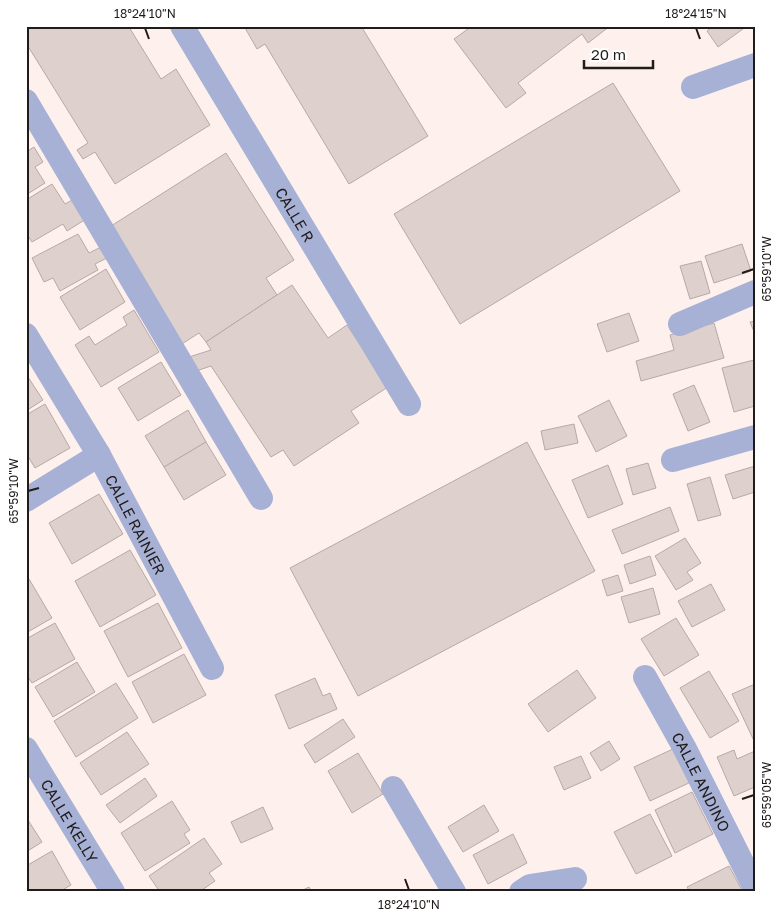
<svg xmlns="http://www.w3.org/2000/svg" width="781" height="918" font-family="'Golos Text',sans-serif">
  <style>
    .building { fill: #ded1cd; stroke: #b6a9a6 }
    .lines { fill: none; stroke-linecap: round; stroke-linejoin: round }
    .minor { stroke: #a7b0d5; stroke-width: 24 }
    .ticks { fill: none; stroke: #201c1a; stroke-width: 2 }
    .labels { text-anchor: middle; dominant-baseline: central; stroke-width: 4.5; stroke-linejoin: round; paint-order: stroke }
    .street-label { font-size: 15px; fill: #201c1a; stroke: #fff }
    .neatline { fill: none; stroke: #201c1a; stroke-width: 2 }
    .ticks-label { font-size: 12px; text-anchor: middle; fill: #201c1a }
  </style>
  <rect width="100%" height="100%" fill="#fef1ed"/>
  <g class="building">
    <polygon points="26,26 130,26 129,27 161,79 176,69 210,125 115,184 95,152 83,159 77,150 88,143 26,43"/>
    <polygon points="244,26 361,26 428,136 349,184 265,44 257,49"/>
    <polygon points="472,26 610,26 588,43 582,34 518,83 526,93 506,108 454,39"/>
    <polygon points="714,26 747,26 718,47 707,31"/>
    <polygon points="613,83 680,191 460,324 394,214"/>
    <polygon points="34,147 43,162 35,167 45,183 26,195 26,152"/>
    <polygon points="226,153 294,260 266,278 277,295 206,342 199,333 174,349 100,233"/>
    <polygon points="52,184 65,204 74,199 86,219 67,231 63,224 32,242 26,233 26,200"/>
    <polygon points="78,234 89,253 101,247 107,258 95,264 98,270 60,291 53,278 44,282 32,258"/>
    <polygon points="742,244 751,271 714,283 705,256"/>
    <polygon points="701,261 710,293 690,299 680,266"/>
    <polygon points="106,269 125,302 80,330 60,297"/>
    <polygon points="292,285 328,338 347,325 388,387 351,411 359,423 294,466 283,450 271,457 211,366 193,372 189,357 211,350 206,342"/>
    <polygon points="134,310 159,352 101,387 75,345 89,336 95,345 127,325 123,317"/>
    <polygon points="629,313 639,341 607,352 597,324"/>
    <polygon points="755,321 755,334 750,322"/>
    <polygon points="714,323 724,358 641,381 636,361 674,350 670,335"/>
    <polygon points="754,360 755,406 734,412 722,368"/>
    <polygon points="161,362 181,395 138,421 118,388"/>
    <polygon points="26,374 43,400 26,411"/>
    <polygon points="694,385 710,422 688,431 673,394"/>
    <polygon points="609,400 627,436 596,452 578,416"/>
    <polygon points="45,404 70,448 35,468 26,453 26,415"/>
    <polygon points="188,410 206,442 164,467 145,436"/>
    <polygon points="574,424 578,443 545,450 541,431"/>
    <polygon points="206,442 226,475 184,500 164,467"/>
    <polygon points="527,442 595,571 358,696 290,568"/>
    <polygon points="648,463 656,488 633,495 626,469"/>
    <polygon points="608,465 623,504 588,518 572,480"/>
    <polygon points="755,466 755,492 733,499 725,475"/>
    <polygon points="710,477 721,515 698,521 687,484"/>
    <polygon points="99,494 123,534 72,564 49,523"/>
    <polygon points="670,507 679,531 622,554 612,530"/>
    <polygon points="685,538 701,563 687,572 693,580 676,590 655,556"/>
    <polygon points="130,550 156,595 100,627 75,581"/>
    <polygon points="650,556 656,575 630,584 624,565"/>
    <polygon points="618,575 623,591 607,596 602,580"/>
    <polygon points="29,579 52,618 26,633 26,580"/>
    <polygon points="711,584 725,610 692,627 678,601"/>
    <polygon points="653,588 660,614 629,623 621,597"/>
    <polygon points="158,603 182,648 128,677 104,631"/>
    <polygon points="676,618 699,655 664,676 641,639"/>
    <polygon points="55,623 75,659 32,683 26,674 26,639"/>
    <polygon points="184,654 206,695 153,723 132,682"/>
    <polygon points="77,662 95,692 53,717 35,687"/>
    <polygon points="577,670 596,698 548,732 528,704"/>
    <polygon points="709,671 739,721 710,738 680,688"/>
    <polygon points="315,678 323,696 330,693 337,709 289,729 275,695"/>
    <polygon points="116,683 138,718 76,757 54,721"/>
    <polygon points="755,684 755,743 732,694"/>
    <polygon points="343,719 355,737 315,763 304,745"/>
    <polygon points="127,732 149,764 101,795 80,763"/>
    <polygon points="609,741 620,759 601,771 590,753"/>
    <polygon points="675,748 691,782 650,801 634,767"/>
    <polygon points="734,750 737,759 755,751 755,787 734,796 717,757"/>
    <polygon points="358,753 383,794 352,813 328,771"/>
    <polygon points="581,756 591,778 564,790 554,767"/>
    <polygon points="145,778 157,796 120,823 106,805"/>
    <polygon points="692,792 713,834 675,853 655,810"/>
    <polygon points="172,801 190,830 184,834 190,843 145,871 121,833"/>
    <polygon points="484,805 499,831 463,852 448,827"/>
    <polygon points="263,807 273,829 241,843 231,822"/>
    <polygon points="650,814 672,856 636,874 614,832"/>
    <polygon points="26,817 42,842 26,852"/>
    <polygon points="513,834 527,863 488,884 473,855"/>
    <polygon points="204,838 222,864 209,873 215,881 199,892 160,892 149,876"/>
    <polygon points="52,851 71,885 59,892 26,892 26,866"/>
    <polygon points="729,866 743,892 690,892 687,887"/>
    <polygon points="309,887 312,892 299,892"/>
  </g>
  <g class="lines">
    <g class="minor">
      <path id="s1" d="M 182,26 L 409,404"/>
      <polyline points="693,87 755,65"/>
      <polyline points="26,101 261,498"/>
      <polyline points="680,324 755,292"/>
      <path id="s2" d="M 26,335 L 99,455 L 212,668"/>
      <polyline points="673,460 755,437"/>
      <polyline points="26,500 99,455"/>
      <path id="s3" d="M 645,677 L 684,747 L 755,888"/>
      <path id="s4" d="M 26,749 L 113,892"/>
      <polyline points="393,788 454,892"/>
      <polyline points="521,892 530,886 575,879"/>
    </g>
  </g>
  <path class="ticks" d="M 145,28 L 149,39M 696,28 L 700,39M 742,273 L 754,269M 28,491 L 39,488M 742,799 L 754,795M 405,879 L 409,890"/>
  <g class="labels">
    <g class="street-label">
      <text stroke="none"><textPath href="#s1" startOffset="220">CALLE R</textPath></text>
      <text stroke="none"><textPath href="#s2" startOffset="219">CALLE RAINIER</textPath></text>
      <text stroke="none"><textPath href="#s3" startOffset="119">CALLE ANDINO</textPath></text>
      <text stroke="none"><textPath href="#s4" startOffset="84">CALLE KELLY</textPath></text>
    </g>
  </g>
  <rect width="781" height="918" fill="none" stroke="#ffffff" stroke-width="55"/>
  <path d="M584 60v8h69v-8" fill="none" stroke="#201c1a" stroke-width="2.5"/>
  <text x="591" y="60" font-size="15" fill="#201c1a" stroke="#ffffff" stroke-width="4" paint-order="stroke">20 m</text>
  <rect x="28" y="28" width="726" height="862" class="neatline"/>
  <g class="ticks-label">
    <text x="145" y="18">18°24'10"N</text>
    <text x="696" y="18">18°24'15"N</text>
    <text transform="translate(767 269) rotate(-90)" y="4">65°59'10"W</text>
    <text transform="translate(14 491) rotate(-90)" y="4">65°59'10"W</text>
    <text transform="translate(767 795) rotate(-90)" y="4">65°59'05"W</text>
    <text x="409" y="909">18°24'10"N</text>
  </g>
</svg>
